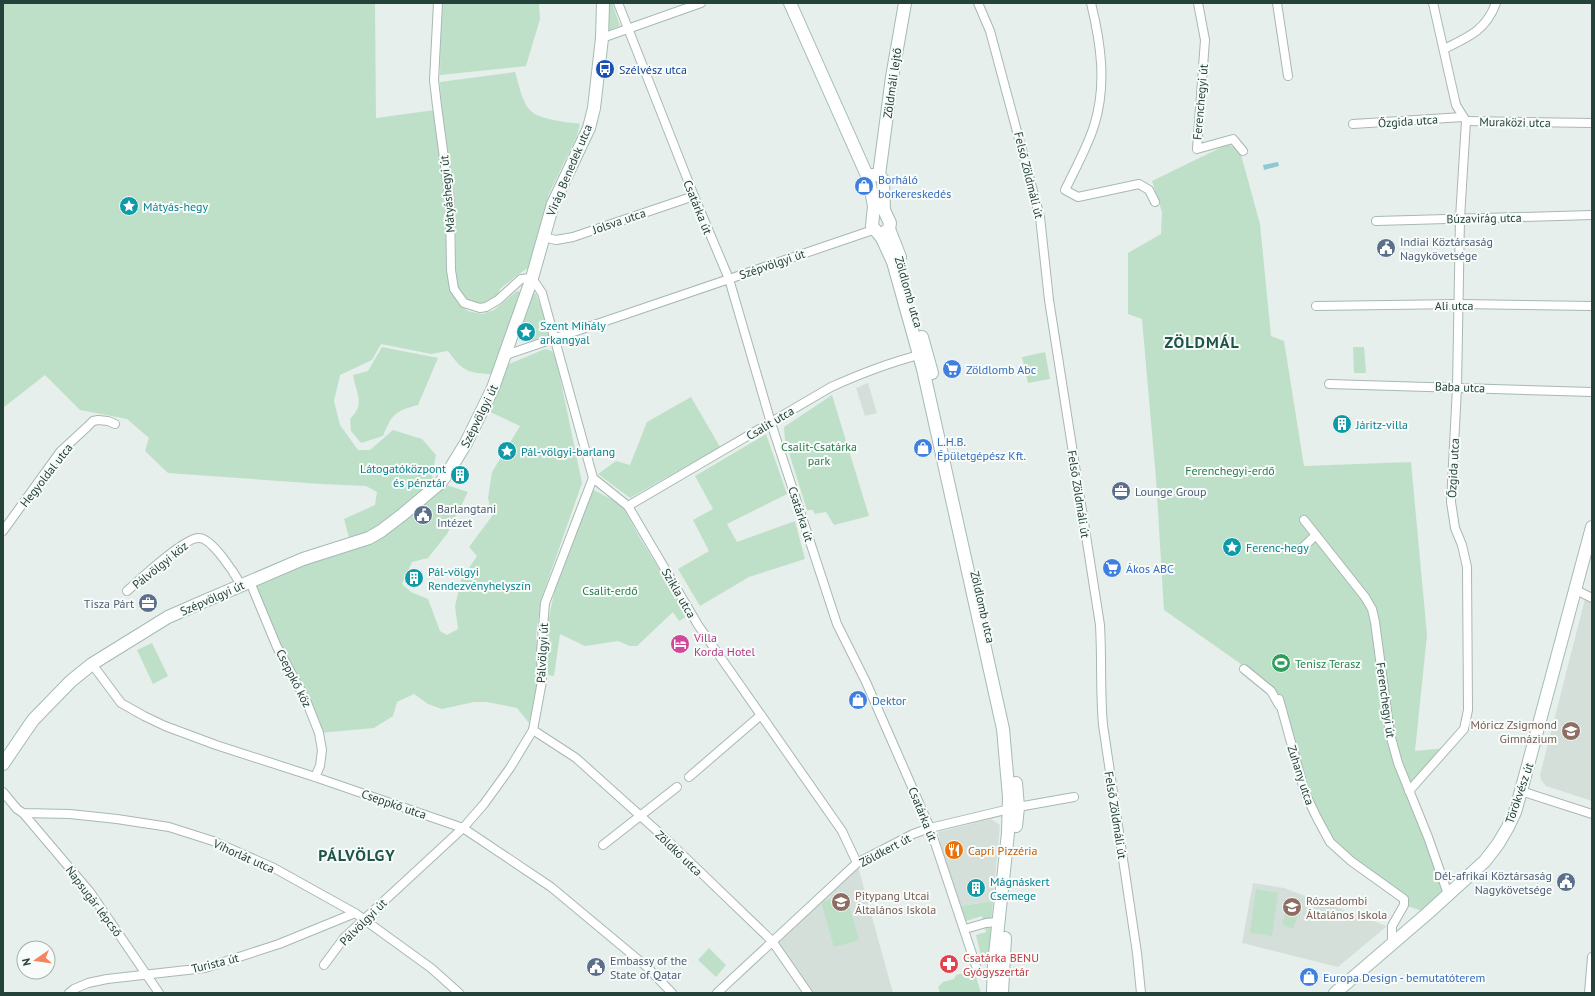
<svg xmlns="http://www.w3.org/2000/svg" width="1595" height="996" font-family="'PT Sans',sans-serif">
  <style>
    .built { fill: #d4dfda }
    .green { fill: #bfe0c8 }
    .water { fill: #8ec9d4 }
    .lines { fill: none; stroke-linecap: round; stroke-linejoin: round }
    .street-casing { stroke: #a8b8b2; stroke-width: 10 }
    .secondary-casing { stroke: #a4bbb3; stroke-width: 14 }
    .street { stroke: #fff; stroke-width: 8 }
    .secondary { stroke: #fff; stroke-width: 12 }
    .labels { text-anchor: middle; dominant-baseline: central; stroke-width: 4; stroke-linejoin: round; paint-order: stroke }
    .transit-label { font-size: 12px; fill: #164399; stroke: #f7fbf9; text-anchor: start }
    .street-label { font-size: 12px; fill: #24423a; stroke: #f7fbf9 }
    .shop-label { font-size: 12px; fill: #366cbe; stroke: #f7fbf9; text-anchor: start }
    .culture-label { font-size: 12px; fill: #0d838f; stroke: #f7fbf9; text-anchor: start }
    .service-label { font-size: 12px; fill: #4e5e75; stroke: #f7fbf9; text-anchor: start }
    .park-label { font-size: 12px; fill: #2d7a4b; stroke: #f7fbf9 }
    .hotel-label { font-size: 12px; fill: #b23c85; stroke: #f7fbf9; text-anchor: start }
    .leisure-label { font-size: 12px; fill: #27864d; stroke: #f7fbf9; text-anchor: start }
    .education-label { font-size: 12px; fill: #785e54; stroke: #f7fbf9; text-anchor: start }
    .food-label { font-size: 12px; fill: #c56008; stroke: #f7fbf9; text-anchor: start }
    .health-label { font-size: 12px; fill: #be3a42; stroke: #f7fbf9; text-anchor: start }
    .district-label { font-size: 16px; font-weight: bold; letter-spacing: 1px; fill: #1f5548; stroke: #f7fbf9 }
  </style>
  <rect width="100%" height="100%" fill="#e6efeb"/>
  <g class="built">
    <polygon points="868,383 877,413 865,416 856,388"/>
    <polygon points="1585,599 1592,603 1592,801 1546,786 1541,780 1540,775"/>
    <polygon points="991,819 1000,825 993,901 961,906 946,866 938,832"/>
    <polygon points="857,863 893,993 808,993 772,941"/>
    <polygon points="1253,883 1284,888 1387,926 1338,967 1242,943"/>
  </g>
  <g class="green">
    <path d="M 3,3 L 375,3 L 376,118 L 435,110 L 445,183 L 450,285 L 457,302 L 468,311 L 482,314 L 494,310 L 517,291 L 524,293 L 498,375 C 470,372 465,375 448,351 L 431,354 L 381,344 L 372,360 L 340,375 L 334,401 L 340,425 L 358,450 L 370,450 L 393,430 L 422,439 L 436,455 L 432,476 L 440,483 L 468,492 L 447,534 L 428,558 L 412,562 L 402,584 L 411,592 L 428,599 L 440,631 L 447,635 L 458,629 L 455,606 L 461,580 L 477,556 L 469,547 L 492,516 L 488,498 L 492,472 L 520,426 L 488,411 L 509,364 L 545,349 L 552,351 L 556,358 L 582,483 L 541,600 L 536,635 L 540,679 L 529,723 L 517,708 L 487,702 L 474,702 L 442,709 L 428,704 L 414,694 L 397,702 L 393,716 L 374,728 L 319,733 L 250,582 L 351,545 L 344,519 L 375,505 L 377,492 L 366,486 L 321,484 L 168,473 L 145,451 L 149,438 L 127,419 L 80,410 L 45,375 L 3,408 Z"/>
    <polygon points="441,3 539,3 540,19 526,66 440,75"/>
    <polygon points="608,3 612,3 620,26 609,30"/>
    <path d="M 515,72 C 519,84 522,104 532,112 C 542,120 567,122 580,124 L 577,136 L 549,194 L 528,268 L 516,276 L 500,289 L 497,299 L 486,305 L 476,305 L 462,297 L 456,286 L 455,205 L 441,105 L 440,82 Z"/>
    <polygon points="1228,144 1240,151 1260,224 1271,336 1284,341 1304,466 1411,462 1427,635 1415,751 1446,748 1409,791 1448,894 1428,913 1404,905 1404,899 1330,842 1317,818 1285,723 1268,683 1164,610 1156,479 1142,319 1128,314 1128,253 1161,234 1162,212 1152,181"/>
    <polygon points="534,293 536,294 550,332 549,335 528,342 522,341 519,339 516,332 532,294"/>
    <path d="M 382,347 L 438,358 L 418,405 C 395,411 392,414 383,436 L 361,443 L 351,431 L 350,419 C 366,404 356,393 353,375 L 368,371 Z"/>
    <polygon points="1353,347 1364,347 1366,373 1354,373"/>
    <polygon points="1045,352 1050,379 1028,383 1022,357"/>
    <polygon points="832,395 869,516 834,525 826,512 815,514 813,510 807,510 785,440 784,427"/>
    <polygon points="691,397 720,447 630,498 598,474 616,461 630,465 647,422"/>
    <polygon points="766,434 787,494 727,524 737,542 795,521 805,559 749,577 700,606 678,569 709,551 693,520 713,509 695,476"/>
    <path d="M 594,490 L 622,505 L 640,538 L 688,616 L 679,621 L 673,612 L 637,646 L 630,646 L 618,641 L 585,646 L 560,634 L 554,676 L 548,675 C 548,652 546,629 551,607 C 559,567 579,529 592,491 Z"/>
    <polygon points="152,643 168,676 153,684 137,650"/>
    <polygon points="1256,889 1278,893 1272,936 1250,933"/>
    <polygon points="846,895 859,940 834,947 821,902"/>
    <polygon points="993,901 988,964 983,964 976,935 986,932 982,916 966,921 961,906"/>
    <polygon points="1290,902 1301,907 1293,929 1282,924"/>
    <polygon points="709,948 726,965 716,977 698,960"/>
    <polygon points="974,970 981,993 940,993 938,987 943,982 954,979 956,975"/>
  </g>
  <polygon class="water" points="1278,162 1279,166 1264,170 1263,165"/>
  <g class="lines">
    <defs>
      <g id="street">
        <polyline points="618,3 694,196 729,279 771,423 837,624 866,682 930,828 976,966"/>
        <path d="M 978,3 L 990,31 L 1040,217 L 1049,300 L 1100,625 C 1102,658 1100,692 1103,725 L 1137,953 L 1141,993"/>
        <path d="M 1091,3 C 1101,44 1107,85 1094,126 C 1087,148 1075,169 1065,190 L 1078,197 L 1139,184 L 1149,190 L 1155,202"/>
        <polyline points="1198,3 1205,40 1197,149 1233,139 1243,151"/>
        <polyline points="1277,3 1288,76"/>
        <polyline points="1433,3 1454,96 1456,105 1466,121"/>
        <polyline points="602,38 701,3"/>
        <path d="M 1444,49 C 1469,37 1486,30 1496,3"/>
        <polyline points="1466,121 1592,123"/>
        <polyline points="1353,124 1463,117"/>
        <polyline points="1376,221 1592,215"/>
        <polyline points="543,237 556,240 573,237 694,196"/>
        <polyline points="1316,306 1459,304 1592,306"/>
        <polyline points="506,355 870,231 875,231"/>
        <polyline points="1329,384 1592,392"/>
        <polyline points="593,478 628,506 698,625 842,831 857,863"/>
        <path d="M 628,506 L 831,387 C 860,374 888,363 919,355"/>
        <polyline points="1304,520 1365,597 1372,609 1375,622 1390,734 1398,763 1428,837 1448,894"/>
        <polyline points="3,531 60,452 87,427 93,421 98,420 108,421 115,424"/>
        <polyline points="1300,550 1316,535"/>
        <polyline points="250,582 277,647 306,700 319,733 322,750 320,766 315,777"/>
        <polyline points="1576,590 1592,598"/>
        <path d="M 127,591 C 139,580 185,537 199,538 C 212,538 235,574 241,585"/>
        <polyline points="92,664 121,703 144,716 165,726 216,745 315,777 463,828 551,887 647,967 672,993"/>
        <polyline points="1244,669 1271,691 1279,705"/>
        <polyline points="1279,699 1305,793 1317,818 1330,842 1351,861 1404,899 1404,905 1392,926 1392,943"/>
        <polyline points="533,730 576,758 665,838 772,941 808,993"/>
        <polyline points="689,777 761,715"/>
        <polyline points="1409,791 1464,729 1468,710 1467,567 1462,545 1455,528 1451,502 1457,388 1460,218 1466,121"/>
        <polyline points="1521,791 1592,814"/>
        <polyline points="3,792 17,809 23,813 70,814 117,819 169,827 213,841 274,868 355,913 431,968 459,993"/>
        <polyline points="23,813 90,892 159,993"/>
        <polyline points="603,845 677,787"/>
        <polyline points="965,929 986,923 998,922"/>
        <polyline points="324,965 344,938 463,828 484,804 510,768 533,730 542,681 541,652 545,603 593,478 542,293 532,278 521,279 498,300 486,307 480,308 464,303 454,289 451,270 450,203 437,106 434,80 438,3"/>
        <polyline points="69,993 74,989 88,983 107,979 205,968 279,944 355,913"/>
        <polyline points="717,993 857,863 913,834 930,828 1018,807 1074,797"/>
        <polyline points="1589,993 1592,957"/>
      </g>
      <g id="secondary">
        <polyline points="790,3 869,180 874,206 872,226 882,238 893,262 923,369 1003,729 1009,797 1008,833 994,964 993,993"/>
        <polyline points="872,175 879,175 883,180 884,210 890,223 889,229 883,233"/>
        <polyline points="879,175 892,77 905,3"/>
        <polyline points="889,229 900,257"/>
        <polyline points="922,337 932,373"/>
        <polyline points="3,764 33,720 71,681 92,664 168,617 200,603 303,559 369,538 381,531 402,515 440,483 447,474 466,443 493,388 532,278 553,204 589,128 594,108 602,38 603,3"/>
        <polyline points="1016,783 1018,807 1016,826"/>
        <polyline points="1002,993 1005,938"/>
        <polyline points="1335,993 1428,913 1485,861 1498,844 1508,827 1515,812 1521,791 1592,527"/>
      </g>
    </defs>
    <use href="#street" class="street-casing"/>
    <use href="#secondary" class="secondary-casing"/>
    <use href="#street" class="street"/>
    <use href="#secondary" class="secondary"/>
  </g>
  <defs>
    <symbol id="bus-disc" viewBox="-11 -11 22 22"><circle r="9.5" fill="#1a4fb4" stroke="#f7fbf9"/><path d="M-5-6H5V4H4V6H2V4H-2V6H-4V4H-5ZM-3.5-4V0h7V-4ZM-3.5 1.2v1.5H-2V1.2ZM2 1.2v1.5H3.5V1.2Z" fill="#fff"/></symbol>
    <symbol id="shop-disc" viewBox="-11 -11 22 22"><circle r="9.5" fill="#3f7fe0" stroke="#f7fbf9"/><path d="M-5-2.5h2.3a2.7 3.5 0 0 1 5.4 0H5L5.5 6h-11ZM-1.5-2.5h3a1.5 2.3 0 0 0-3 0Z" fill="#fff"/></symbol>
    <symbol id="sight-disc" viewBox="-11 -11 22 22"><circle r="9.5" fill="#0f9aa8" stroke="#f7fbf9"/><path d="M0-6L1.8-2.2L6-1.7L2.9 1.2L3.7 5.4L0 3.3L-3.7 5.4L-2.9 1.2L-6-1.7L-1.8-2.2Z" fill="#fff"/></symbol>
    <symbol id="civic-disc" viewBox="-11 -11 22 22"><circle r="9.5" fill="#5c6f8a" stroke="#f7fbf9"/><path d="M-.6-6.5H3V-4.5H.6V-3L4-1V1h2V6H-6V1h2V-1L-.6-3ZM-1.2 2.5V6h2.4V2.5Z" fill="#fff"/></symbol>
    <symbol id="supermarket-disc" viewBox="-11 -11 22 22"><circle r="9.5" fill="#3f7fe0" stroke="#f7fbf9"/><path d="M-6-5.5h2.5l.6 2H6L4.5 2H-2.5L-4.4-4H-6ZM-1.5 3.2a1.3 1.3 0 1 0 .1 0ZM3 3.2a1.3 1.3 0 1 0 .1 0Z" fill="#fff"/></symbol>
    <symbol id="building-disc" viewBox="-11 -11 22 22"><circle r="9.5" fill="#0f9aa8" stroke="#f7fbf9"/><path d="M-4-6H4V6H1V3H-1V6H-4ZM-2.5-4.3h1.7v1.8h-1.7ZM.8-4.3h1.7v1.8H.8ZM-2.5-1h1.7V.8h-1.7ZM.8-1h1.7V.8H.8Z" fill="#fff"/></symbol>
    <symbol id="office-disc" viewBox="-11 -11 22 22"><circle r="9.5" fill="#5c6f8a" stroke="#f7fbf9"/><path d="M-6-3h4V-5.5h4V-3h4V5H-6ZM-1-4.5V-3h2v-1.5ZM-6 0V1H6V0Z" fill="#fff"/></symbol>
    <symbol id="hotel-disc" viewBox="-11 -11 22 22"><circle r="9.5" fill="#d1479c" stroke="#f7fbf9"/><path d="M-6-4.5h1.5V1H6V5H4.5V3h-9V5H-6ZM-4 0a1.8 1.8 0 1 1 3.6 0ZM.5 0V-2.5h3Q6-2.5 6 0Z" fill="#fff"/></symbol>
    <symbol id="stadium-disc" viewBox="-11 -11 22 22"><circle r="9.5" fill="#2e9e5b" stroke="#f7fbf9"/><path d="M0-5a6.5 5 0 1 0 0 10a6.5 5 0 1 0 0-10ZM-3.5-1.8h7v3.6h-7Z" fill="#fff"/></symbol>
    <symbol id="school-disc" viewBox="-11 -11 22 22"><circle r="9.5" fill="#8d6e63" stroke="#f7fbf9"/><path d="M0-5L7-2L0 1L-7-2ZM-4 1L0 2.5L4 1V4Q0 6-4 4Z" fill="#fff"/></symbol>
    <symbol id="restaurant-disc" viewBox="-11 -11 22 22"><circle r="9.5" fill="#e8710a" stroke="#f7fbf9"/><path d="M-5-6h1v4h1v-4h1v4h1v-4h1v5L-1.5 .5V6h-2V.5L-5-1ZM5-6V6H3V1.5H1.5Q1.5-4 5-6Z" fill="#fff"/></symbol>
    <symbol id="pharmacy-disc" viewBox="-11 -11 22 22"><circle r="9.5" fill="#e0444e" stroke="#f7fbf9"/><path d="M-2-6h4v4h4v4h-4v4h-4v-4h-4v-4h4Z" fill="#fff"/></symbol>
  </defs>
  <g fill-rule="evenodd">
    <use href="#bus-disc" x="594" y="58" width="22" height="22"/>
    <use href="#shop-disc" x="853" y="175" width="22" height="22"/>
    <use href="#sight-disc" x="118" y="195" width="22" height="22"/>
    <use href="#civic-disc" x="1375" y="237" width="22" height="22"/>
    <use href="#sight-disc" x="515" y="321" width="22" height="22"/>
    <use href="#supermarket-disc" x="941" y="358" width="22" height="22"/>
    <use href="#building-disc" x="1331" y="413" width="22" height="22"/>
    <use href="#shop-disc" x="912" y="437" width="22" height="22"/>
    <use href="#sight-disc" x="496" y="440" width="22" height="22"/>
    <use href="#building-disc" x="449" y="464" width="22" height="22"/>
    <use href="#office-disc" x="1110" y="480" width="22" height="22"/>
    <use href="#civic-disc" x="412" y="504" width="22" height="22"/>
    <use href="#sight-disc" x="1221" y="536" width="22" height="22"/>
    <use href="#supermarket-disc" x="1101" y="557" width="22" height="22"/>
    <use href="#building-disc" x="403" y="567" width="22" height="22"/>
    <use href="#office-disc" x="137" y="592" width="22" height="22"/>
    <use href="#hotel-disc" x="669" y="633" width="22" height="22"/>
    <use href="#stadium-disc" x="1270" y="652" width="22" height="22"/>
    <use href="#shop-disc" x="847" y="689" width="22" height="22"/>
    <use href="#school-disc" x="1560" y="720" width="22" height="22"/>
    <use href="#restaurant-disc" x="943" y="839" width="22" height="22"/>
    <use href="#civic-disc" x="1555" y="871" width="22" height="22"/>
    <use href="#building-disc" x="965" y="877" width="22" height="22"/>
    <use href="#school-disc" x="830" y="891" width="22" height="22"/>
    <use href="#school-disc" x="1281" y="896" width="22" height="22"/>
    <use href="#pharmacy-disc" x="938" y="953" width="22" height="22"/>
    <use href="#civic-disc" x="585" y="956" width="22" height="22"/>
    <use href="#shop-disc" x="1298" y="966" width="22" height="22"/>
  </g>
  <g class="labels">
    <g class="transit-label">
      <text x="619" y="69">Szélvész utca</text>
    </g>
    <g class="street-label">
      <text transform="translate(892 83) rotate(-82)">Zöldmáli lejtő</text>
      <text transform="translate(1200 102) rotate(-85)">Ferenchegyi út</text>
      <text transform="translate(1408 121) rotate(-4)">Őzgida utca</text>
      <text transform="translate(1515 122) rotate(1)">Muraközi utca</text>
      <text transform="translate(569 170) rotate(-67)">Virág Benedek utca</text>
      <text transform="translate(1029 175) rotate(76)">Felső Zöldmáli út</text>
      <text transform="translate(447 194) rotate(-95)">Mátyáshegyi út</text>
      <text transform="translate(698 207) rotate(68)">Csatárka út</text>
      <text transform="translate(1484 218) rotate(-1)">Búzavirág utca</text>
      <text transform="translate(619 221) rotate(-19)">Jolsva utca</text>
      <text transform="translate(772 264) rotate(-19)">Szépvölgyi út</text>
      <text transform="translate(909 292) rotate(74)">Zöldlomb utca</text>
      <text x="1454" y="305">Ali utca</text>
      <text transform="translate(1460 387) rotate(2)">Baba utca</text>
      <text transform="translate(479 416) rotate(-64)">Szépvölgyi út</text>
      <text transform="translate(770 423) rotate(-31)">Csalit utca</text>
      <text transform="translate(1453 468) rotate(-87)">Őzgida utca</text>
      <text transform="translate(46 475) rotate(-52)">Hegyoldal utca</text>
      <text transform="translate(1079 494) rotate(81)">Felső Zöldmáli út</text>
      <text transform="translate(801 514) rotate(72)">Csatárka út</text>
      <text transform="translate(160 565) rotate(-39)">Pálvölgyi köz</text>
      <text transform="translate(679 593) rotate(60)">Szikla utca</text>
      <text transform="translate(212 598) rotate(-24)">Szépvölgyi út</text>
      <text transform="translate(983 607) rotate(77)">Zöldlomb utca</text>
      <text transform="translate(542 653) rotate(-87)">Pálvölgyi út</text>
      <text transform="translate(294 678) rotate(63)">Cseppkő köz</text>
      <text transform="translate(1386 700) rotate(82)">Ferenchegyi út</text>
      <text transform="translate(1301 775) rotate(72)">Zuhany utca</text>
      <text transform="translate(1519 793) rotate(-71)">Törökvész út</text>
      <text transform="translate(394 804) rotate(19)">Cseppkő utca</text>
      <text transform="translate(923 814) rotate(68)">Csatárka út</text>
      <text transform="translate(1116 815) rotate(81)">Felső Zöldmáli út</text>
      <text transform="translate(885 850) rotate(-28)">Zöldkert út</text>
      <text transform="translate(679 853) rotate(44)">Zöldkő utca</text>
      <text transform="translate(244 856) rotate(24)">Vihorlát utca</text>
      <text transform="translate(94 901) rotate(53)">Napsugár lépcső</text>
      <text transform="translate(363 922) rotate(-45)">Pálvölgyi út</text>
      <text transform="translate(215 963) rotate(-14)">Turista út</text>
    </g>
    <g class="shop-label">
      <text x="878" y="179">Borháló<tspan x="878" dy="14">borkereskedés</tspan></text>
      <text x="966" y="369">Zöldlomb Abc</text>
      <text x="937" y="441">L.H.B.<tspan x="937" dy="14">Épületgépész Kft.</tspan></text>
      <text x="1126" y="568">Ákos ABC</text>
      <text x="872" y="700">Dektor</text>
      <text x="1323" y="977">Europa Design - bemutatóterem</text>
    </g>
    <g class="culture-label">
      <text x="143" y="206">Mátyás-hegy</text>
      <text x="540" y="325">Szent Mihály<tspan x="540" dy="14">arkangyal</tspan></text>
      <text x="1356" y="424">Járitz-villa</text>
      <text x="521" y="451">Pál-völgyi-barlang</text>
      <text x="446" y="468" text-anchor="end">Látogatóközpont<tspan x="446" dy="14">és pénztár</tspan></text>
      <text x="1246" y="547">Ferenc-hegy</text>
      <text x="428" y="571">Pál-völgyi<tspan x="428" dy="14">Rendezvényhelyszín</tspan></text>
      <text x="990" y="881">Mágnáskert<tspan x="990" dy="14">Csemege</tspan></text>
    </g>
    <g class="service-label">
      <text x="1400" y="241">Indiai Köztársaság<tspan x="1400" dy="14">Nagykövetsége</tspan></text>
      <text x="1135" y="491">Lounge Group</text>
      <text x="437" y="508">Barlangtani<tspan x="437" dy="14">Intézet</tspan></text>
      <text x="134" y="603" text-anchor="end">Tisza Párt</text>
      <text x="1552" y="875" text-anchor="end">Dél-afrikai Köztársaság<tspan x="1552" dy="14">Nagykövetsége</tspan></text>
      <text x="610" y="960">Embassy of the<tspan x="610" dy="14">State of Qatar</tspan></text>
    </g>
    <g class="park-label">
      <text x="819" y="446">Csalit-Csatárka<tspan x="819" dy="14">park</tspan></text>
      <text x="1230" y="470">Ferenchegyi-erdő</text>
      <text x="610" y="590">Csalit-erdő</text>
    </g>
    <g class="hotel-label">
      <text x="694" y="637">Villa<tspan x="694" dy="14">Korda Hotel</tspan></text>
    </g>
    <g class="leisure-label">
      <text x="1295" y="663">Tenisz Terasz</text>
    </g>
    <g class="education-label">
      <text x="1557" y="724" text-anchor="end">Móricz Zsigmond<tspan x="1557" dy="14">Gimnázium</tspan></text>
      <text x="855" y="895">Pitypang Utcai<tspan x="855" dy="14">Általános Iskola</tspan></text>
      <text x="1306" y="900">Rózsadombi<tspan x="1306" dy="14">Általános Iskola</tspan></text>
    </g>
    <g class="food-label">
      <text x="968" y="850">Capri Pizzéria</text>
    </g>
    <g class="health-label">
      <text x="963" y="957">Csatárka BENU<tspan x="963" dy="14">Gyógyszertár</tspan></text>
    </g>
    <g class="district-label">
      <text x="1202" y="342">ZÖLDMÁL</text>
      <text x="357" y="855">PÁLVÖLGY</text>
    </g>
  </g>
  <rect width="1595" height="996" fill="none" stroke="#24423a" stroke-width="8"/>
  <g transform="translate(36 960) rotate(257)"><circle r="19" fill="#f7fbf9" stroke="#a3b1ad"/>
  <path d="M0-3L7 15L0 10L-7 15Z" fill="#f4845f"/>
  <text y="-6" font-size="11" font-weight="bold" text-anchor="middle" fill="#24423a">N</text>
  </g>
</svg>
